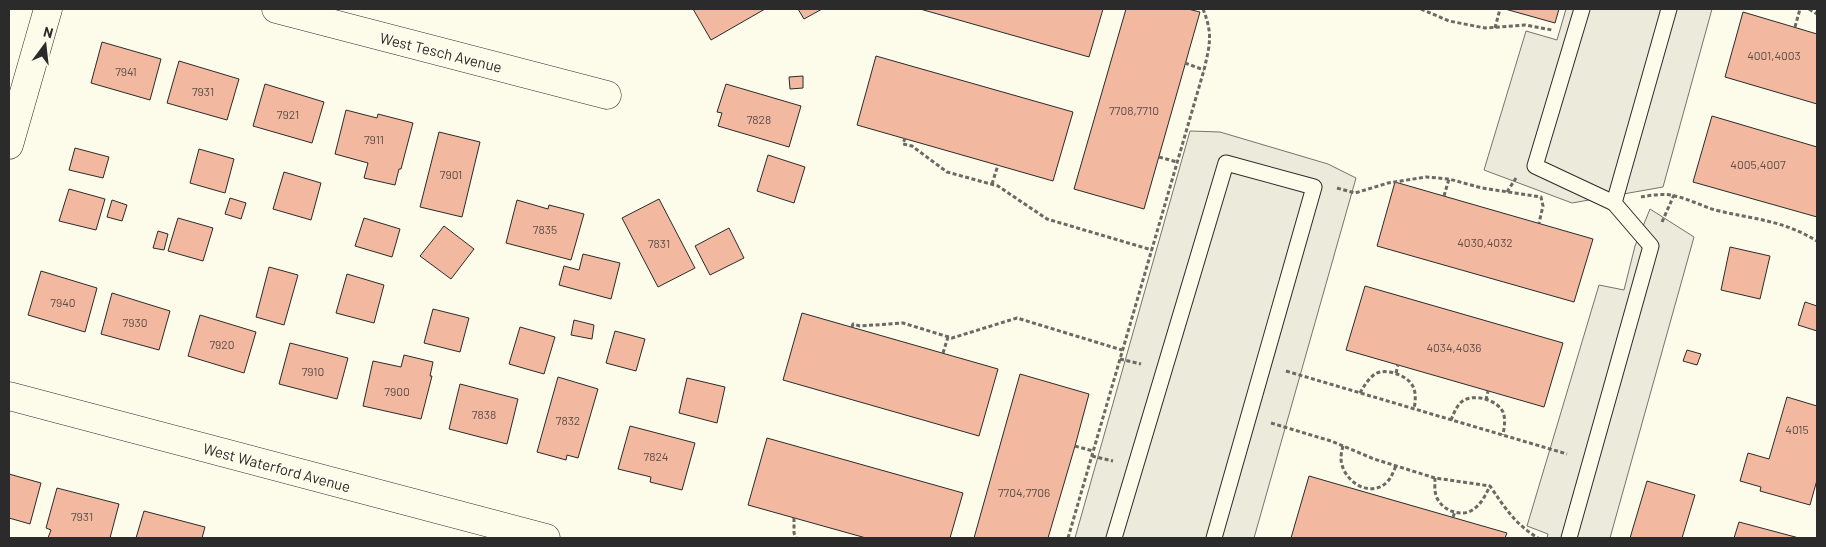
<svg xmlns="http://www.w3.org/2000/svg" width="1826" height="547" font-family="Barlow,sans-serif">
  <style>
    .parking { fill: #eceadb; stroke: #74746e }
    .building { fill: #f2b8a0; stroke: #2b2b2b }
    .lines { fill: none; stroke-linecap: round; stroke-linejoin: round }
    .lane-casing { stroke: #2b2b2b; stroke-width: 17 }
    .street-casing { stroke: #2b2b2b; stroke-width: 29 }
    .path { stroke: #6a6964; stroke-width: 3; stroke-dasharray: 4 2.5; stroke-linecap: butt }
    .lane { stroke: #fdfbea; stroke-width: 15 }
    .street { stroke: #fdfbea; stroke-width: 28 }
    .labels { text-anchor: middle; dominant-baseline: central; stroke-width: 4; stroke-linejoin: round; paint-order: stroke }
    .number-label { font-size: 12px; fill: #5d4e48 }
    .street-label { font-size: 15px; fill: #2b2b2b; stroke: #fdfbea }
  </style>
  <rect width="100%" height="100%" fill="#fdfbea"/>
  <g class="parking">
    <polygon points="1566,9 1712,9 1663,187 1572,203 1484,170 1526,31 1557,40"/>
    <polygon points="1190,131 1220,132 1328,164 1356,178 1254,538 1075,538"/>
    <polygon points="1650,209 1694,237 1610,538 1547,538 1548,534 1527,526 1599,285 1624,290 1635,246"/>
  </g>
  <g class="building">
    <polygon points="693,9 765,9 711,40"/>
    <polygon points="798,9 822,9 804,19"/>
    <polygon points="920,9 1103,9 1089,57"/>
    <polygon points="1126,9 1188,9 1200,12 1144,209 1074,189"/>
    <polygon points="1505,9 1559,9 1555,23"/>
    <polygon points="1743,12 1817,34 1817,104 1725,77"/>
    <polygon points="102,42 161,59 150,100 91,83"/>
    <polygon points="876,56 1073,112 1053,181 857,125"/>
    <polygon points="179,61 239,79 227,120 167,103"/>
    <polygon points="803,76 803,88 790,89 789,77"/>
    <polygon points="265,84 324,102 312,143 253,126"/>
    <polygon points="726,84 801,106 789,147 718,126 722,113 717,112"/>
    <polygon points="346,110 377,118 378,114 413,123 401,169 399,169 395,185 364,178 368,163 335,154"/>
    <polygon points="1712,116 1817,147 1817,217 1693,182"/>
    <polygon points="439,132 480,142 462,217 420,207"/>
    <polygon points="75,148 109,157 103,178 69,170"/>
    <polygon points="199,149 234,159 225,193 190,183"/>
    <polygon points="768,155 805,167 794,203 757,191"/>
    <polygon points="284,172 321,183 311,220 273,209"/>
    <polygon points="1395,182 1593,239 1574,302 1377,246"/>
    <polygon points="69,189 105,199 96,230 59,221"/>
    <polygon points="230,198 246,203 241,219 225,214"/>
    <polygon points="659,199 695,268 658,287 622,218"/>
    <polygon points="112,200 127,205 122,221 107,217"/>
    <polygon points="517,200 548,209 549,205 584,214 571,260 506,243"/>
    <polygon points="178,218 213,228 203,261 168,251"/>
    <polygon points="364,218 400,229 392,257 355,246"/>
    <polygon points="444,226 474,249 451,279 420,256"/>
    <polygon points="729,228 744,258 710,275 695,246"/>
    <polygon points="158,231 168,234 164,250 153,248"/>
    <polygon points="1730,247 1770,256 1760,299 1721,290"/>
    <polygon points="583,254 620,263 611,299 559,285 564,266 579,270"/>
    <polygon points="269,267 298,275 284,325 256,317"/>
    <polygon points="41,271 97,288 85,332 28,315"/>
    <polygon points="347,274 384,285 374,323 336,313"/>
    <polygon points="1365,286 1563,343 1544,407 1346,350"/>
    <polygon points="112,293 170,311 159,350 101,334"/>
    <polygon points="1805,302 1817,306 1817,331 1798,325"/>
    <polygon points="433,309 469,318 460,352 424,343"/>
    <polygon points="802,313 998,369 979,436 783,380"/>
    <polygon points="200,315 256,332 244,373 188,356"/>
    <polygon points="574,320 594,325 592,339 571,335"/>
    <polygon points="520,327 555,337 544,374 509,364"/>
    <polygon points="615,331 645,339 636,371 606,363"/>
    <polygon points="290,343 348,358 337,399 279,384"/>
    <polygon points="1687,350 1701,354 1697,365 1683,361"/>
    <polygon points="404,355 433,362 430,376 432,376 421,419 363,406 373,361 401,367"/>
    <polygon points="1020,374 1089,394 1075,446 1048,538 974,538"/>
    <polygon points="558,377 598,389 578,458 567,455 566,460 537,452"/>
    <polygon points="687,378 725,387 717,423 679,413"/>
    <polygon points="460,384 518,399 507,444 449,429"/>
    <polygon points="1787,397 1817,406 1817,480 1810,505 1760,491 1761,487 1740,481 1748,453 1769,459"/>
    <polygon points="630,426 695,443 682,490 650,482 651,477 618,469"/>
    <polygon points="767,438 963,493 950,538 866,538 748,505"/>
    <polygon points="9,474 41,483 30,524 9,518"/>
    <polygon points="1309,476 1507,533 1505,538 1291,538"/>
    <polygon points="1647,481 1695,495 1682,538 1630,538"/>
    <polygon points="57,488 119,504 110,538 48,538 51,530 46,528"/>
    <polygon points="144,511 205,527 202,538 136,538"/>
    <polygon points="1739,522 1799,538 1734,538"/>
  </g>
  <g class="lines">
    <defs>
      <g id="lane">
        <polyline points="1582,9 1535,166 1614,203"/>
        <polyline points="1114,538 1226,163 1314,187 1214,538"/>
        <polyline points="1569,538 1651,246 1614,203 1669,9"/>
      </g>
      <g id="street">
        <polyline points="276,9 607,95"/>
        <polyline points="9,145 48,9"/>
        <polyline points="9,396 546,538"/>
      </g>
    </defs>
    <use href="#lane" class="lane-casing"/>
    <use href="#street" class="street-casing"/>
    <g class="path">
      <polyline points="1421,9 1449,21 1485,28 1525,25 1552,30"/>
      <polyline points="1809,9 1817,14"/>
      <polyline points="1795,27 1800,9"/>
      <polyline points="1495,28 1500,9"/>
      <polyline points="1185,63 1204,70"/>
      <polyline points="905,138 903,144 912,146 947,172 998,186 1047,219 1152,250"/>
      <polyline points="1159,157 1177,162"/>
      <polyline points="992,184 998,165"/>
      <polyline points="1337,188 1355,193 1388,183 1426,177 1449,179 1482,188 1541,197 1543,206 1539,223"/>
      <polyline points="1507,192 1516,178"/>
      <polyline points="1444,196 1449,179"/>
      <path d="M 1641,197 C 1652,195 1665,193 1675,196 C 1689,199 1702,206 1715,210 C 1752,219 1783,220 1817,241"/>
      <polyline points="1662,222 1674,195"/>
      <polyline points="852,327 853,324 860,326 903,323 952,338 1017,318 1122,350"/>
      <polyline points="943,353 948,337"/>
      <polyline points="1120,359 1141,364"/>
      <polyline points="1286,371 1567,454"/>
      <polyline points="1396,373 1398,365"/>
      <path d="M 1360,393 C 1364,386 1368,379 1375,374 C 1380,371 1387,371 1394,373 C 1413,379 1418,389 1414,409"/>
      <polyline points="1486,400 1488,391"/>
      <path d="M 1451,420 C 1454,413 1457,404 1464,400 C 1476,394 1497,400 1503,412 C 1506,420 1504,428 1503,435"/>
      <path d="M 1271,423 L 1331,441 L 1374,459 L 1435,478 L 1490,486 C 1505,508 1515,524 1538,538"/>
      <polyline points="1075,446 1093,451"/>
      <path d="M 1343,446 C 1342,450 1341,454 1341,458 C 1341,479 1368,499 1386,483 C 1391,479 1393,472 1396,466"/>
      <polyline points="1092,456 1113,461"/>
      <path d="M 1435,478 C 1435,484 1434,492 1437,498 C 1443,511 1462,518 1474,509 C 1482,503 1486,494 1490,486"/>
      <polyline points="1453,517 1455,512"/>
      <polyline points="794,518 794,533 796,538"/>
      <path d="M 1068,538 L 1204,70 C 1210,44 1213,34 1203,9"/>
    </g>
    <use href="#lane" class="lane"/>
    <use href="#street" class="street"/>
  </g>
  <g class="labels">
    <g class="number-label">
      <text x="1774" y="55">4001,4003</text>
      <text x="126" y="71">7941</text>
      <text x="203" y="91">7931</text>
      <text x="1134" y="110">7708,7710</text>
      <text x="288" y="114">7921</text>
      <text x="759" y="119">7828</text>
      <text x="374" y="139">7911</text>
      <text x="1758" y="164">4005,4007</text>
      <text x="451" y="174">7901</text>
      <text x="545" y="229">7835</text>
      <text x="1485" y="242">4030,4032</text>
      <text x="659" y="243">7831</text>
      <text x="63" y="302">7940</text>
      <text x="135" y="322">7930</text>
      <text x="222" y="344">7920</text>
      <text x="1454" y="347">4034,4036</text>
      <text x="313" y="371">7910</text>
      <text x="397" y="391">7900</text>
      <text x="484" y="414">7838</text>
      <text x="568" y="420">7832</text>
      <text x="1797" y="429">4015</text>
      <text x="656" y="456">7824</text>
      <text x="1024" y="492">7704,7706</text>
      <text x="82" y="516">7931</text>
    </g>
    <g class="street-label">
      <text transform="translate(441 52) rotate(14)">West Tesch Avenue</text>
      <text transform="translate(277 467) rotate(15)">West Waterford Avenue</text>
    </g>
  </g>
  <rect width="1826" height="547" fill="none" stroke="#2b2b2b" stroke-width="20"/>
  <g transform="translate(45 45) rotate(15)" stroke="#fdfbea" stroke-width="4" paint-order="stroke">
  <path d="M0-4L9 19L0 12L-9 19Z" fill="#2b2b2b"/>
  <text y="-8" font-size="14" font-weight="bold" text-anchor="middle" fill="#2b2b2b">N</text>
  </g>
</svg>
